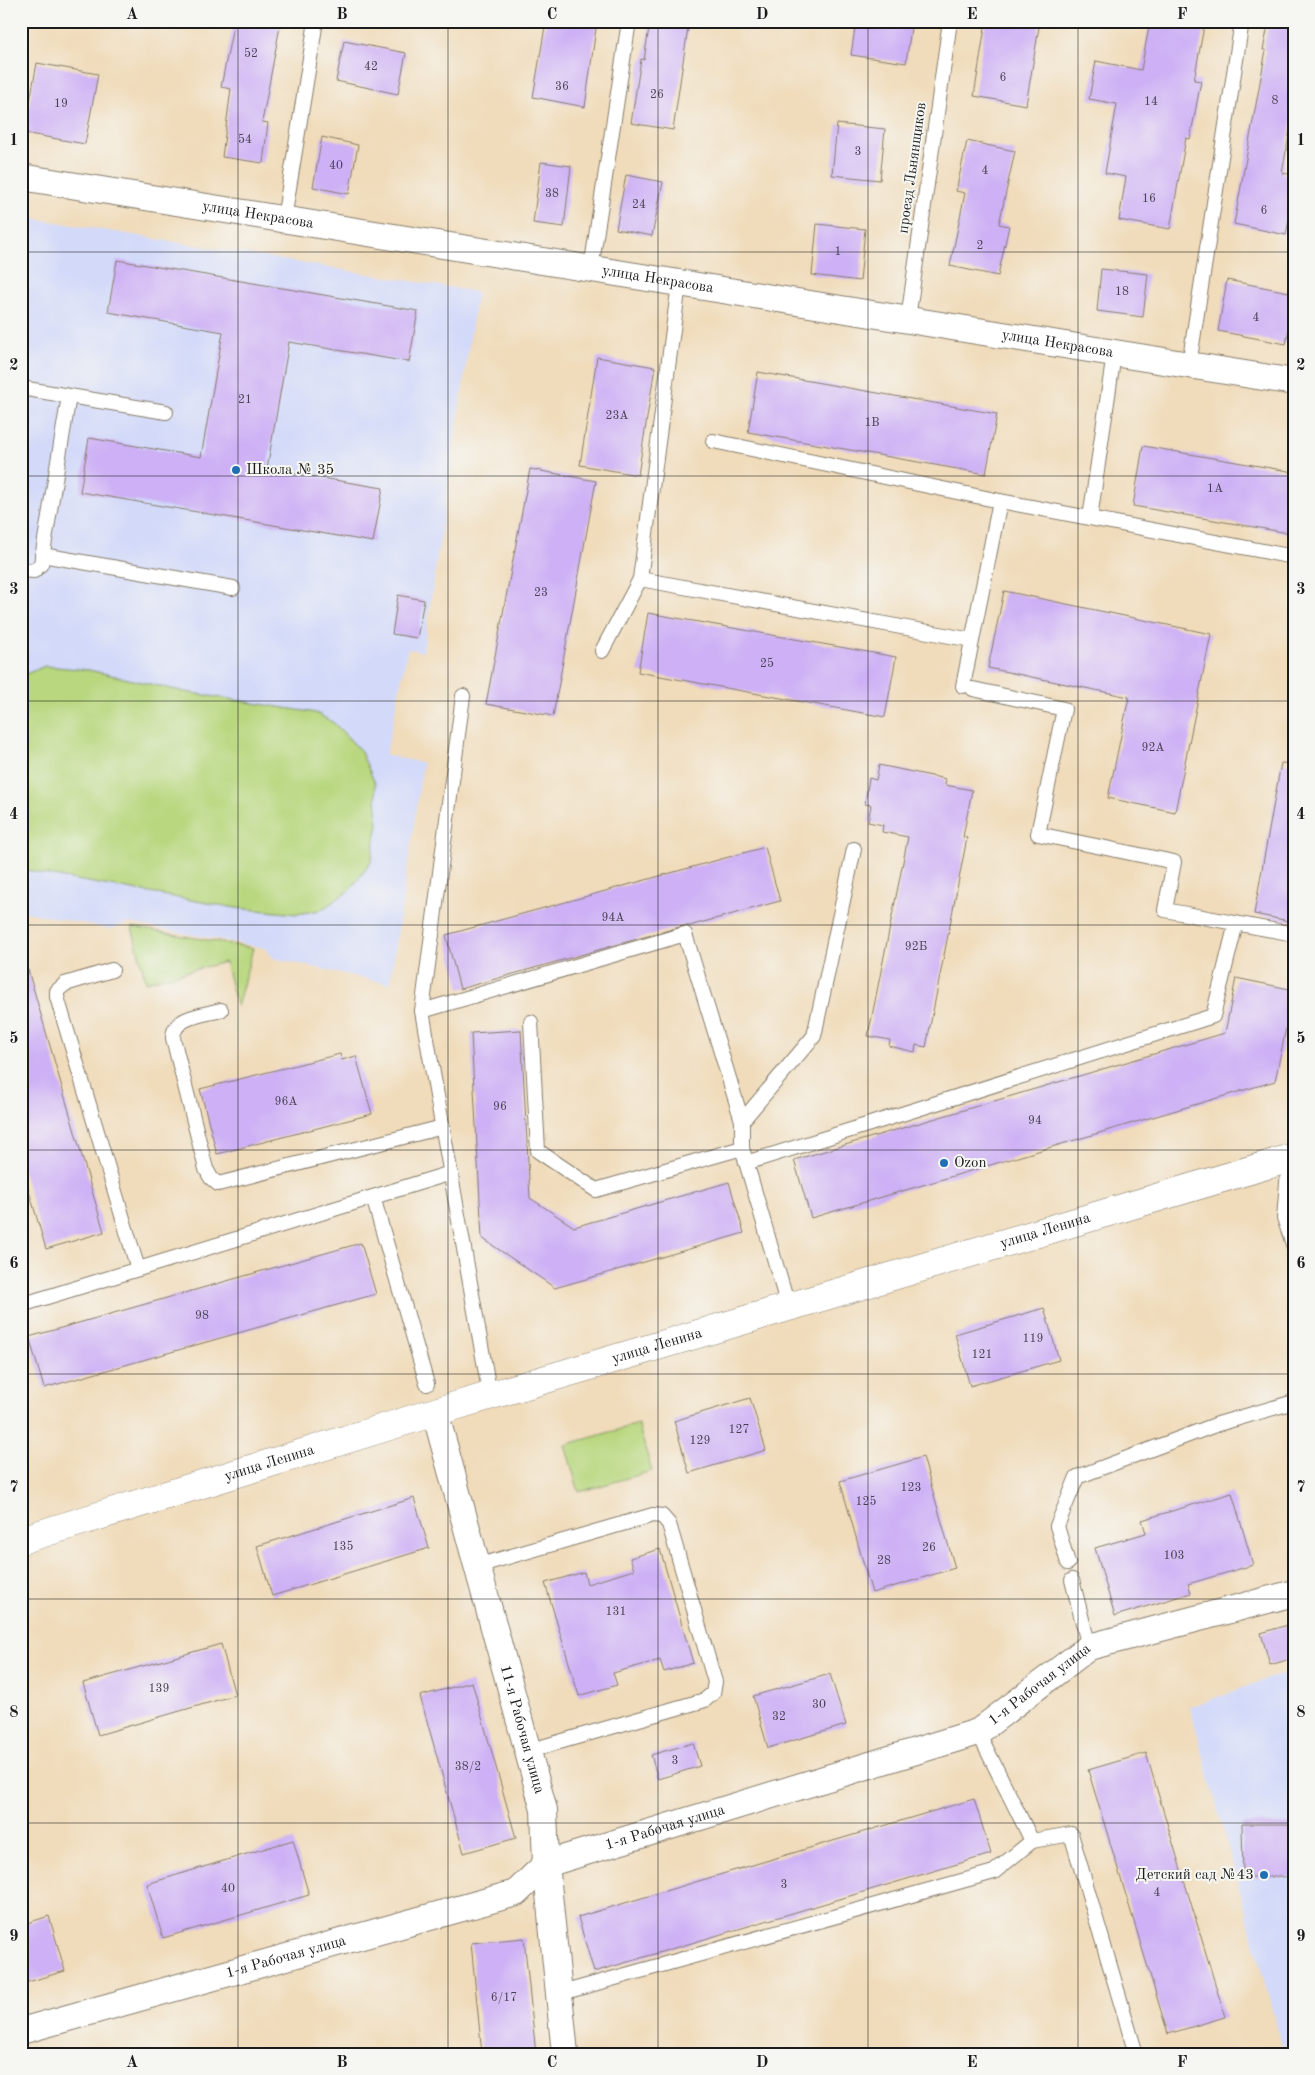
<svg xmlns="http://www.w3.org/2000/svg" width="1315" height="2075" font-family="'Old Standard TT',serif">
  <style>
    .built { fill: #d2d9f9 }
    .green { fill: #b8d77e; stroke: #6a7a4d }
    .building { fill: #cdb0f5 }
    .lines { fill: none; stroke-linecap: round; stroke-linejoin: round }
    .lane-casing { stroke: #867c6b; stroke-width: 16 }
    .street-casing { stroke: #867c6b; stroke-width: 28 }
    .secondary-casing { stroke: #867c6b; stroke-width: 29 }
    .lane { stroke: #fff; stroke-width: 14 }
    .street { stroke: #fff; stroke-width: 26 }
    .secondary { stroke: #fff; stroke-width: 28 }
    .grid { fill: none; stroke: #1c1c1c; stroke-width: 1; stroke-opacity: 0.55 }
    .poi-dot { fill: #1f6fb2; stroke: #f6f6f2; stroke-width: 2 }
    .labels { text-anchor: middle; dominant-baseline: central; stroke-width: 4; stroke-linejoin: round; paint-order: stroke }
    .number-label { font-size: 12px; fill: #484152 }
    .street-label { font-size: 15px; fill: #1c1c1c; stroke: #f6f6f2 }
    .poi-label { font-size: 15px; fill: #1c1c1c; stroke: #f6f6f2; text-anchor: start }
    .neatline { fill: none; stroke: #1c1c1c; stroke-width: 2 }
    .grid-label { font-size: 16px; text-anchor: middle; font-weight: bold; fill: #1c1c1c }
  </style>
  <rect width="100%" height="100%" fill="#f6f6f2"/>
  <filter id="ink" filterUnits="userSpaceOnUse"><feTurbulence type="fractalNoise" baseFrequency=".02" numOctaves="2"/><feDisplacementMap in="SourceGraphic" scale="10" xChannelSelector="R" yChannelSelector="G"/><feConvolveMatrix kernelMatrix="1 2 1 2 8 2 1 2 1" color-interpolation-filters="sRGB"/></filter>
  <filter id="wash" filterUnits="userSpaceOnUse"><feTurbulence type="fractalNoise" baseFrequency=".0096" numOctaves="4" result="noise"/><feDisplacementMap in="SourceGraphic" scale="20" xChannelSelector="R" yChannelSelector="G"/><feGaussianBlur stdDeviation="1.12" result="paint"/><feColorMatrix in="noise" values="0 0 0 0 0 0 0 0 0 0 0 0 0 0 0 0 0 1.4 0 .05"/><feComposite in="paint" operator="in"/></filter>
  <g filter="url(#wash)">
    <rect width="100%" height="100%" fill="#f0dbba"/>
    <g class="built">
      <polygon points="31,218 477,292 423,652 408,649 386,755 423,763 390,984 272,958 265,948 128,923 110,929 21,911 21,275"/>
      <polygon points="1294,1669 1294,2043 1282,2046 1190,1707"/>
    </g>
    <g class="green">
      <polygon points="45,666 89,670 185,692 316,713 334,723 360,750 375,783 378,824 371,862 350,890 321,910 297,914 236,908 42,874 21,868 21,676"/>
      <polygon points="132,927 253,948 237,1007 225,962 146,982"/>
      <polygon points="638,1424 652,1471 579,1492 565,1445"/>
    </g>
    <g id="blocks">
      <g class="building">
        <polygon points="234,21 281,21 262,122 268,123 263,163 222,157 231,89 221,87"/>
        <polygon points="546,21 597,21 585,107 533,97"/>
        <polygon points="650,21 689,21 673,130 631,123 641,59 644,60"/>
        <polygon points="856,21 912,21 906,63 851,55"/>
        <polygon points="986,21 1040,21 1026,105 974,96"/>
        <polygon points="1150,21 1205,21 1194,80 1201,81 1190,139 1186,138 1170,229 1119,220 1126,177 1105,173 1117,104 1089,99 1096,61 1141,70"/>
        <polygon points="1269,21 1294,21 1294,109 1282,173 1294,175 1294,197 1286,235 1234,224 1266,50 1263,50"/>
        <polygon points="344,41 406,53 398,94 336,81"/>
        <polygon points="37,63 98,74 85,144 24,133"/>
        <polygon points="837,124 885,129 880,180 832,175"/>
        <polygon points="322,137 358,145 349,194 313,187"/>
        <polygon points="967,141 1015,151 999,224 1009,226 998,276 950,266 965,193 956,191"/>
        <polygon points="541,162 571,166 564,227 533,223"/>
        <polygon points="626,175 663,182 652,236 616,229"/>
        <polygon points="817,224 865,229 860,281 812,275"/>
        <polygon points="117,260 418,311 409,362 289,342 267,469 383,488 373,542 80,492 89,438 201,457 223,332 108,312"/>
        <polygon points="1101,269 1148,274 1143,317 1097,311"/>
        <polygon points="1227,280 1294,293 1294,304 1286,344 1218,331"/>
        <polygon points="597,357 655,367 638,475 580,465"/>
        <polygon points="758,372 997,414 986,474 748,432"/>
        <polygon points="1143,446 1294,472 1294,534 1133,506"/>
        <polygon points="530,469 596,481 553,716 486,704"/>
        <polygon points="1004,591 1211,634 1175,812 1108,798 1129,697 988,668"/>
        <polygon points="398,595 424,600 417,638 392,634"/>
        <polygon points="648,613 896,657 885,717 638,672"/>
        <polygon points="1281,763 1294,764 1294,922 1254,914"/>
        <polygon points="879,765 946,779 945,785 972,790 963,837 967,838 926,1047 916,1045 915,1052 889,1046 890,1040 868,1036 908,837 882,832 883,825 868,822 871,805 865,804 869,778 876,780"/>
        <polygon points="765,847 780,901 689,926 683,926 460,989 446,935"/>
        <polygon points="28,970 104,1232 46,1249 21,1164 21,971"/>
        <polygon points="1236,978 1294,990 1275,1081 811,1218 794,1160 1225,1033"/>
        <polygon points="521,1030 530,1198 574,1227 729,1182 744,1233 555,1288 482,1238 471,1033"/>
        <polygon points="340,1054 342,1060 356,1056 372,1114 217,1154 200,1089"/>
        <polygon points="361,1243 376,1294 44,1388 29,1337"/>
        <polygon points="1044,1308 1059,1360 970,1386 955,1334"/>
        <polygon points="750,1398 766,1450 689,1473 674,1421"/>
        <polygon points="923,1457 955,1568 872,1593 840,1481"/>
        <polygon points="1232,1493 1253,1565 1188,1584 1191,1593 1115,1616 1095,1548 1146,1533 1142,1520"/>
        <polygon points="414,1498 429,1548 272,1596 257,1546"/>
        <polygon points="660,1549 693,1663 664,1672 660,1660 613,1673 617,1685 579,1696 545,1583 584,1572 587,1584 634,1570 630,1558"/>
        <polygon points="1294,1623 1294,1658 1270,1665 1261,1633"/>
        <polygon points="221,1644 235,1695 98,1735 83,1683"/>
        <polygon points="830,1674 846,1725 768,1748 753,1696"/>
        <polygon points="472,1682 516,1838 464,1853 420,1696"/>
        <polygon points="693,1743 700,1766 658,1779 651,1755"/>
        <polygon points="1146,1753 1225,2017 1168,2034 1088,1770"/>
        <polygon points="974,1799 991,1854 594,1972 578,1917"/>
        <polygon points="1242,1824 1294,1824 1294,1877 1243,1877"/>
        <polygon points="293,1840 309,1895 163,1938 147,1884"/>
        <polygon points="49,1916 65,1971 21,1984 21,1925"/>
        <polygon points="524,1938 536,2054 482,2054 471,1943"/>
      </g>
    </g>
  </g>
  <g filter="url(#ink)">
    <use href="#blocks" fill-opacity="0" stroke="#867c6b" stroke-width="1"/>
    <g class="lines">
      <defs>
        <g id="lane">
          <polyline points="284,219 316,21"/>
          <polyline points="591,269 629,21"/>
          <polyline points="908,319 950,21"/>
          <polyline points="1189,365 1242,21"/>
          <polyline points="21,388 166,412"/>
          <polyline points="713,441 1000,501 1294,557"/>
          <polyline points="1090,518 1114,354"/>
          <polyline points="42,555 233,588"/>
          <polyline points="21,570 34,571 41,564 69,396"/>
          <polyline points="640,579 972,640"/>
          <polyline points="602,651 640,579 679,284"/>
          <polyline points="963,686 1000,501"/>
          <polyline points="973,689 1064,709 1038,834 1174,862 1165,910 1294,934"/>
          <polyline points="463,696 422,1011 685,934 742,1121"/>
          <polyline points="112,970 65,984 57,991 57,997 138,1269"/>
          <path d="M 221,1010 C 204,1015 173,1016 173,1038 L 206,1169 L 211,1178 L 218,1184 L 443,1127"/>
          <polyline points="422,1011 490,1396"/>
          <polyline points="531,1022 538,1151 596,1190 742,1148"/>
          <polyline points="1289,1159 1284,1218 1294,1247"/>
          <polyline points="746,1163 1213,1016 1236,923"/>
          <polyline points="373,1197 451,1173"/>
          <polyline points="21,1305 373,1197 427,1384"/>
          <polyline points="788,1306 742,1148 742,1121 814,1036 854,849"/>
          <polyline points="1068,1563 1057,1526 1077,1477 1218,1424 1294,1402"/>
          <polyline points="477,1566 653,1515 662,1516 669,1524 715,1682 713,1693 705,1700 528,1751"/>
          <polyline points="1072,1580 1089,1647"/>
          <polyline points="978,1732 1032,1841 1071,1834 1136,2054"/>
          <polyline points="558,1994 994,1872 1032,1841"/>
        </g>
        <g id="street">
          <path id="s1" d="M 21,177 L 1294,382"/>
          <path id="s2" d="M 435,1412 L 544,1810 L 546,1864 L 565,2054"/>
          <path id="s3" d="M 21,2031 L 516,1893 L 546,1864 L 978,1732 L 1089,1647 L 1294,1593"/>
        </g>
        <g id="secondary">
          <path id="s4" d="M 21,1540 L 435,1412 L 1294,1157"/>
        </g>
      </defs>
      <use href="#lane" class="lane-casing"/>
      <use href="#street" class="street-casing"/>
      <use href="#secondary" class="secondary-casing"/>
      <use href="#lane" class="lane"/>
      <use href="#street" class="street"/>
      <use href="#secondary" class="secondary"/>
    </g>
  </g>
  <path class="grid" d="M 238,21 L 238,2054M 448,21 L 448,2054M 658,21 L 658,2054M 868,21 L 868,2054M 1078,21 L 1078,2054M 21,252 L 1294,252M 21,476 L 1294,476M 21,701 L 1294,701M 21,925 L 1294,925M 21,1150 L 1294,1150M 21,1374 L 1294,1374M 21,1599 L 1294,1599M 21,1823 L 1294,1823"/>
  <g class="poi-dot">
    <circle cx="236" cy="470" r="5"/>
    <circle cx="944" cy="1163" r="5"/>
    <circle cx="1264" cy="1875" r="5"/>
  </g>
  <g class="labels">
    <g class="number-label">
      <text x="251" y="54">52</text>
      <text x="371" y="67">42</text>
      <text x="1003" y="78">6</text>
      <text x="562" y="87">36</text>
      <text x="657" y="95">26</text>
      <text x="1275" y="101">8</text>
      <text x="1151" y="102">14</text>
      <text x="61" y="104">19</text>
      <text x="245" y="140">54</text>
      <text x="858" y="152">3</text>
      <text x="336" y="166">40</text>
      <text x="985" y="171">4</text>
      <text x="552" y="194">38</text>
      <text x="1149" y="199">16</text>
      <text x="639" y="205">24</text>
      <text x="1264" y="211">6</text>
      <text x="980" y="246">2</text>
      <text x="838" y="252">1</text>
      <text x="1122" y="292">18</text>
      <text x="1256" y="318">4</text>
      <text x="245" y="400">21</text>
      <text x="617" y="416">23А</text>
      <text x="872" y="423">1В</text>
      <text x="1215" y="489">1А</text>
      <text x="541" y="593">23</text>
      <text x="767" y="664">25</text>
      <text x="1153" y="748">92А</text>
      <text x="613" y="918">94А</text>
      <text x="916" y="947">92Б</text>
      <text x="286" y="1102">96А</text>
      <text x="500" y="1107">96</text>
      <text x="1035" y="1121">94</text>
      <text x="202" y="1316">98</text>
      <text x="1033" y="1339">119</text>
      <text x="982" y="1355">121</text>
      <text x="739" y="1430">127</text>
      <text x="700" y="1441">129</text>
      <text x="911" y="1488">123</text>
      <text x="866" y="1502">125</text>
      <text x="343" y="1547">135</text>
      <text x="929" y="1548">26</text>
      <text x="1174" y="1556">103</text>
      <text x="884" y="1561">28</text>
      <text x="616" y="1612">131</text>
      <text x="159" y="1689">139</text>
      <text x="819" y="1705">30</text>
      <text x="779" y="1717">32</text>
      <text x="675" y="1761">3</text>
      <text x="468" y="1767">38/2</text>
      <text x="784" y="1885">3</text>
      <text x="228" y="1889">40</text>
      <text x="1157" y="1893">4</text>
      <text x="504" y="1998">6/17</text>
    </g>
    <g class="street-label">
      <text transform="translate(913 168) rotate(-82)">проезд Льнянщиков</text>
      <text stroke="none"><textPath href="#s1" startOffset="240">улица Некрасова</textPath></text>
      <text stroke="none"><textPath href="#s1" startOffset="645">улица Некрасова</textPath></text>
      <text stroke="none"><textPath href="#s1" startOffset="1050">улица Некрасова</textPath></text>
      <text stroke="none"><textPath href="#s4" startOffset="1070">улица Ленина</textPath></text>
      <text stroke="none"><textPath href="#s4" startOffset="665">улица Ленина</textPath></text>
      <text stroke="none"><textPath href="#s4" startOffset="260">улица Ленина</textPath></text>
      <text stroke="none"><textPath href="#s3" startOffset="1085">1-я Рабочая улица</textPath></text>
      <text stroke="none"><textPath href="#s2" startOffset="329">11-я Рабочая улица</textPath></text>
      <text stroke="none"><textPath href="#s3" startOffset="680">1-я Рабочая улица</textPath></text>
      <text stroke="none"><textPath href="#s3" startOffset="275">1-я Рабочая улица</textPath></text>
    </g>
    <g class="poi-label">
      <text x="246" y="470">Школа № 35</text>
      <text x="954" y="1163">Ozon</text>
      <text x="1254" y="1875" text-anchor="end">Детский сад №43</text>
    </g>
  </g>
  <rect width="1315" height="2075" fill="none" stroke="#f6f6f2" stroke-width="55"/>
  <rect x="28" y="28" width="1260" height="2020" class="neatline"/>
  <g class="grid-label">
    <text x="132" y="19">A</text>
    <text x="342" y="19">B</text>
    <text x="552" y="19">C</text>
    <text x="762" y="19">D</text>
    <text x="972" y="19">E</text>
    <text x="1182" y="19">F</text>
    <text x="14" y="145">1</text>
    <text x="1301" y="145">1</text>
    <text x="14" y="370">2</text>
    <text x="1301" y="370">2</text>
    <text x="14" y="594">3</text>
    <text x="1301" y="594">3</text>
    <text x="14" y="819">4</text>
    <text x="1301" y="819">4</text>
    <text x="14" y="1043">5</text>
    <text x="1301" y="1043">5</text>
    <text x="14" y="1268">6</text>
    <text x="1301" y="1268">6</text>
    <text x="14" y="1492">7</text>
    <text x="1301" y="1492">7</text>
    <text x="14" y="1717">8</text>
    <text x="1301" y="1717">8</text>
    <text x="14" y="1941">9</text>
    <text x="1301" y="1941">9</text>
    <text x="132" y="2067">A</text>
    <text x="342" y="2067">B</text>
    <text x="552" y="2067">C</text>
    <text x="762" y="2067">D</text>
    <text x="972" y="2067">E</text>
    <text x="1182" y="2067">F</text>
  </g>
</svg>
